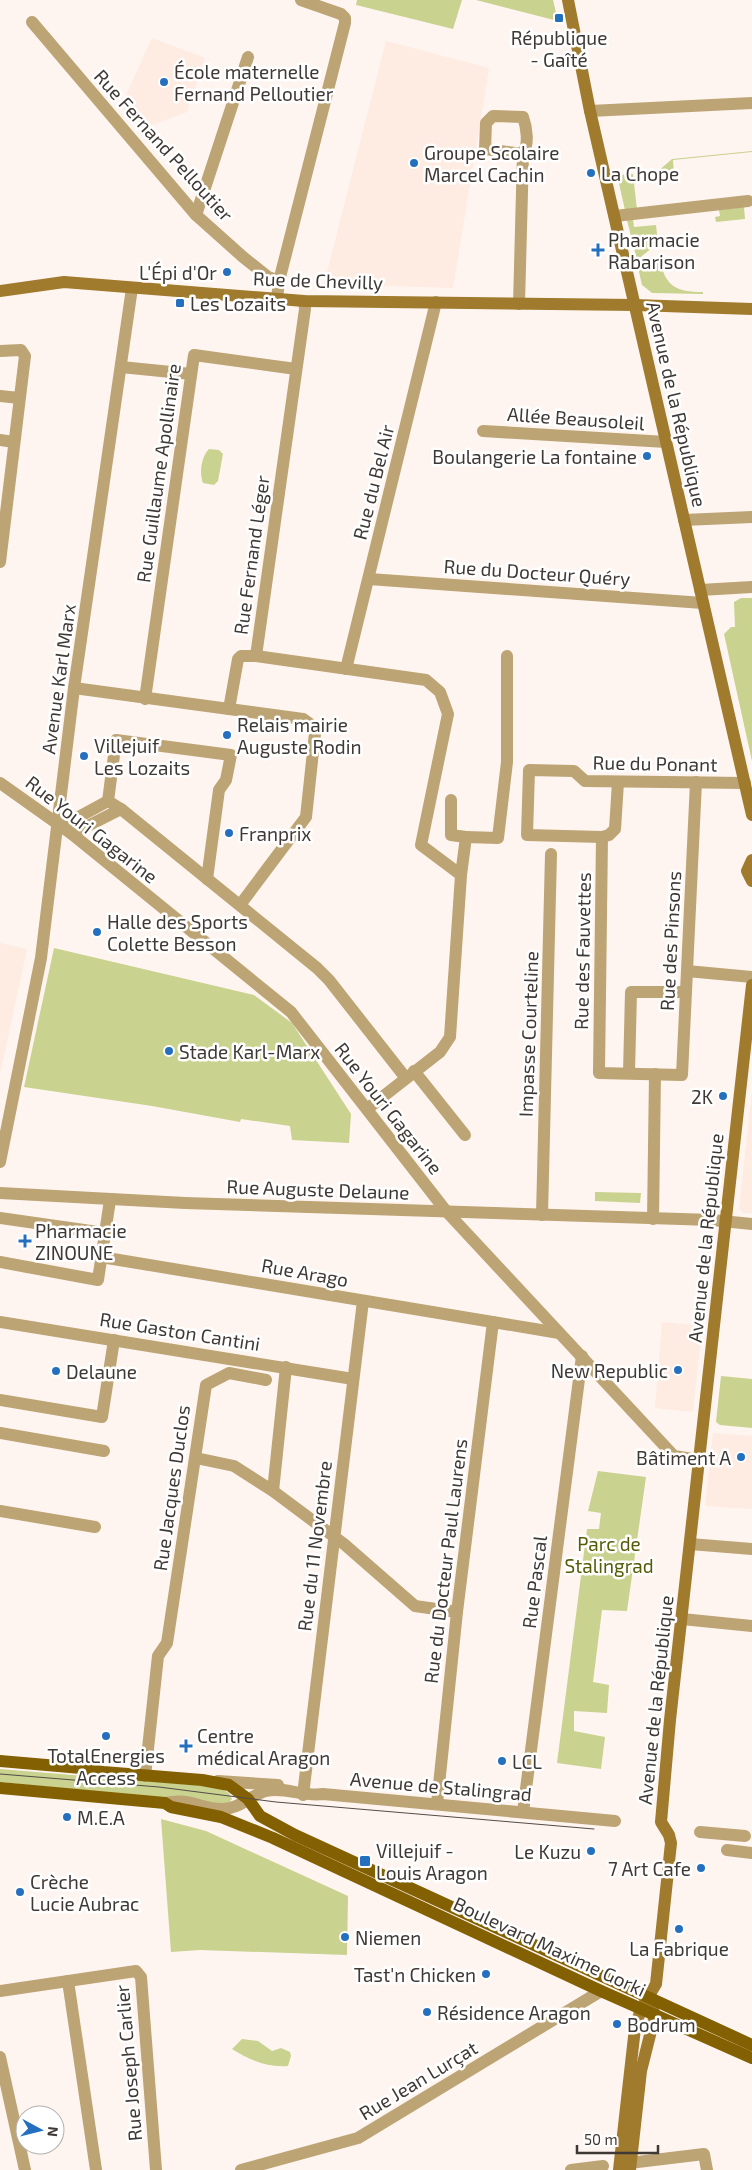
<svg xmlns="http://www.w3.org/2000/svg" width="752" height="2170" font-family="'Exo 2',sans-serif">
  <style>
    .built { fill: #feebe1 }
    .green { fill: #c9d28f }
    .lines { fill: none; stroke-linecap: round; stroke-linejoin: round }
    .street { stroke: #bda475; stroke-width: 12 }
    .secondary { stroke: #a07b2d; stroke-width: 12 }
    .primary { stroke: #836001; stroke-width: 12 }
    .tram { stroke: #534c49; stroke-width: 1 }
    .poi-dot { fill: #2470bf; stroke: #fff; stroke-width: 2 }
    .labels { text-anchor: middle; dominant-baseline: central; stroke-width: 5; stroke-linejoin: round; paint-order: stroke }
    .poi-label { font-size: 19px; fill: #3f3936; stroke: #fff; text-anchor: start }
    .street-label { font-size: 19px; fill: #3f3936; stroke: #fff }
    .park-label { font-size: 19px; fill: #555c07; stroke: #fff }
  </style>
  <rect width="100%" height="100%" fill="#fff5f0"/>
  <g class="built">
    <polygon points="152,38 205,58 187,112 142,129 121,106"/>
    <polygon points="386,41 489,68 453,288 324,284"/>
    <polygon points="0,943 27,949 0,1074"/>
    <polygon points="752,1091 752,1213 744,1213 739,1209"/>
    <polygon points="662,1322 702,1326 693,1412 655,1408"/>
    <polygon points="713,1433 752,1436 752,1509 705,1506"/>
  </g>
  <g class="green">
    <polygon points="357,0 462,0 453,29 356,5"/>
    <polygon points="476,0 553,0 558,21"/>
    <polygon points="752,151 752,152 673,160 674,174 637,178 641,171 644,174 656,173 672,159"/>
    <polygon points="633,174 637,210 625,210 617,175"/>
    <polygon points="744,207 745,219 716,222 715,217 720,216 719,210"/>
    <polygon points="633,219 634,227 656,225 658,243 637,260 627,220"/>
    <path d="M 660,258 C 664,286 676,292 703,292 L 703,294 L 652,293 L 642,285 L 637,263 Z"/>
    <path d="M 209,449 L 219,450 L 223,454 L 218,481 L 214,485 L 203,483 C 199,473 201,457 209,449 Z"/>
    <polygon points="741,598 752,598 752,761 724,634 731,627 735,627 734,602"/>
    <polygon points="54,948 254,995 292,1023 351,1114 349,1143 292,1140 290,1126 241,1119 240,1122 152,1106 24,1087"/>
    <polygon points="595,1192 641,1193 640,1203 595,1201"/>
    <polygon points="721,1376 752,1379 752,1428 720,1425 716,1422"/>
    <polygon points="598,1471 646,1477 627,1611 602,1610 593,1682 609,1685 607,1713 574,1711 574,1731 605,1737 601,1769 557,1763 587,1529 599,1529 601,1513 588,1511"/>
    <polygon points="0,1769 218,1787 229,1793 232,1799 227,1805 0,1782"/>
    <polygon points="161,1819 206,1831 348,1896 347,1955 200,1950 171,1952"/>
    <path d="M 242,2039 L 258,2041 L 272,2051 L 281,2048 L 290,2052 L 291,2056 L 288,2066 C 268,2068 249,2060 232,2049 Z"/>
  </g>
  <g class="lines">
    <g class="street">
      <polyline points="32,22 196,215 243,257 268,277 279,281"/>
      <polyline points="590,111 752,103"/>
      <polyline points="196,215 248,57"/>
      <polyline points="615,216 748,201"/>
      <polyline points="277,299 279,281 345,23 345,18 341,14 301,0"/>
      <path d="M 519,304 L 523,154 C 529,144 527,128 523,117 L 493,116 L 486,123 L 485,149 L 523,154"/>
      <polyline points="0,351 21,350 25,356 0,562"/>
      <polyline points="121,367 191,374"/>
      <polyline points="0,396 19,398"/>
      <polyline points="483,431 666,442"/>
      <polyline points="0,440 14,442"/>
      <polyline points="684,520 752,517"/>
      <polyline points="369,579 703,603"/>
      <polyline points="700,590 752,587"/>
      <polyline points="256,656 305,309 304,301"/>
      <polyline points="346,669 436,302"/>
      <polyline points="74,688 229,709 238,659 241,656 256,656 426,680 440,692 448,714 421,845 461,875 450,1037 440,1052 367,1109"/>
      <polyline points="145,699 194,355 296,369"/>
      <polyline points="229,709 303,719 310,724 315,733 306,817 240,905"/>
      <polyline points="618,782 615,829 609,835 602,837 599,1073 682,1075 696,782"/>
      <polyline points="0,783 72,834 291,1012 446,1211 674,1456 699,1460"/>
      <polyline points="451,800 451,835 466,837"/>
      <polyline points="108,801 121,809 317,968 329,980 405,1077"/>
      <polyline points="108,801 116,740 231,755 226,780 219,790 207,879"/>
      <polyline points="58,823 73,820 108,801"/>
      <polyline points="72,834 121,809"/>
      <polyline points="602,837 527,835 529,770 574,771 585,781 745,783"/>
      <polyline points="461,875 466,837 498,838 507,762 507,656"/>
      <polyline points="687,971 752,977"/>
      <polyline points="414,1071 465,1135"/>
      <polyline points="629,1073 631,992 686,992"/>
      <polyline points="0,1162 41,958 74,688 132,288"/>
      <polyline points="0,1193 185,1203 712,1220 752,1224"/>
      <polyline points="542,1215 551,854"/>
      <polyline points="0,1218 105,1233"/>
      <polyline points="653,1219 655,1074"/>
      <polyline points="101,1257 559,1333"/>
      <polyline points="0,1262 98,1280 110,1200"/>
      <polyline points="0,1322 353,1379"/>
      <polyline points="0,1400 102,1417 114,1340"/>
      <polyline points="0,1433 104,1451"/>
      <polyline points="196,1458 234,1466 273,1491 344,1544 415,1606 457,1612"/>
      <polyline points="273,1491 286,1367"/>
      <polyline points="0,1511 95,1527"/>
      <polyline points="690,1544 752,1549"/>
      <polyline points="682,1619 752,1626"/>
      <polyline points="145,1776 158,1656 167,1643 206,1385 229,1373 266,1380"/>
      <polyline points="218,1781 278,1785"/>
      <polyline points="303,1795 363,1301"/>
      <path d="M 165,1803 C 190,1797 202,1810 223,1809 C 239,1809 251,1795 266,1791 C 284,1786 303,1797 323,1794 L 615,1821"/>
      <polyline points="437,1804 457,1612 493,1322"/>
      <polyline points="523,1812 582,1356"/>
      <polyline points="700,1832 745,1836"/>
      <polyline points="727,1850 752,1853"/>
      <polyline points="68,1981 96,2170"/>
      <polyline points="0,1991 136,1971 141,1977 156,2170"/>
      <polyline points="0,2057 25,2170"/>
      <polyline points="621,2164 704,2154 707,2170"/>
      <polyline points="241,2170 358,2138 601,1991"/>
      <polyline points="571,2170 603,2166"/>
    </g>
    <g class="secondary">
      <polyline points="568,0 590,111 752,815"/>
      <polyline points="0,291 64,282 304,301 635,305 752,309"/>
      <polyline points="752,860 747,871 752,881"/>
      <polyline points="619,2170 635,2028 641,2009 656,1984 671,1843 669,1835 661,1822 670,1720 752,985"/>
      <polyline points="630,2170 641,2071 655,2015 651,2005"/>
    </g>
    <g class="primary">
      <polyline points="0,1761 81,1768 103,1772 202,1780 229,1785 248,1799 260,1816 295,1835 752,2045"/>
      <polyline points="0,1788 165,1803 171,1807 221,1817 273,1838 601,1991 752,2058"/>
    </g>
    <polyline class="tram" points="0,1774 159,1787 276,1802 594,1829"/>
  </g>
  <g class="poi-dot">
    <rect x="554" y="13" width="10" height="10" rx="2.5"/>
    <circle cx="164" cy="82" r="5"/>
    <circle cx="414" cy="163" r="5"/>
    <circle cx="591" cy="173" r="5"/>
    <path d="M595.5 242.5h5v5h5v5h-5v5h-5v-5h-5v-5h5z"/>
    <circle cx="227" cy="272" r="5"/>
    <rect x="175" y="298" width="10" height="10" rx="2.5"/>
    <circle cx="647" cy="456" r="5"/>
    <circle cx="227" cy="735" r="5"/>
    <circle cx="84" cy="756" r="5"/>
    <circle cx="229" cy="833" r="5"/>
    <circle cx="97" cy="932" r="5"/>
    <circle cx="169" cy="1051" r="5"/>
    <circle cx="723" cy="1096" r="5"/>
    <path d="M22.5 1233.5h5v5h5v5h-5v5h-5v-5h-5v-5h5z"/>
    <circle cx="678" cy="1370" r="5"/>
    <circle cx="56" cy="1371" r="5"/>
    <circle cx="741" cy="1457" r="5"/>
    <circle cx="106" cy="1736" r="5"/>
    <path d="M183.5 1738.5h5v5h5v5h-5v5h-5v-5h-5v-5h5z"/>
    <circle cx="502" cy="1761" r="5"/>
    <circle cx="67" cy="1817" r="5"/>
    <circle cx="591" cy="1851" r="5"/>
    <rect x="359" y="1855" width="12" height="12" rx="2.5"/>
    <circle cx="701" cy="1868" r="5"/>
    <circle cx="20" cy="1892" r="5"/>
    <circle cx="679" cy="1929" r="5"/>
    <circle cx="345" cy="1937" r="5"/>
    <circle cx="486" cy="1974" r="5"/>
    <circle cx="427" cy="2012" r="5"/>
    <circle cx="617" cy="2024" r="5"/>
  </g>
  <g class="labels">
    <g class="poi-label">
      <text x="559" y="37" text-anchor="middle">République<tspan x="559" dy="22">- Gaîté</tspan></text>
      <text x="174" y="71">École maternelle<tspan x="174" dy="22">Fernand Pelloutier</tspan></text>
      <text x="424" y="152">Groupe Scolaire<tspan x="424" dy="22">Marcel Cachin</tspan></text>
      <text x="601" y="173">La Chope</text>
      <text x="608" y="239">Pharmacie<tspan x="608" dy="22">Rabarison</tspan></text>
      <text x="217" y="272" text-anchor="end">L'Épi d'Or</text>
      <text x="190" y="303">Les Lozaits</text>
      <text x="637" y="456" text-anchor="end">Boulangerie La fontaine</text>
      <text x="237" y="724">Relais mairie<tspan x="237" dy="22">Auguste Rodin</tspan></text>
      <text x="94" y="745">Villejuif<tspan x="94" dy="22">Les Lozaits</tspan></text>
      <text x="239" y="833">Franprix</text>
      <text x="107" y="921">Halle des Sports<tspan x="107" dy="22">Colette Besson</tspan></text>
      <text x="179" y="1051">Stade Karl-Marx</text>
      <text x="713" y="1096" text-anchor="end">2K</text>
      <text x="35" y="1230">Pharmacie<tspan x="35" dy="22">ZINOUNE</tspan></text>
      <text x="668" y="1370" text-anchor="end">New Republic</text>
      <text x="66" y="1371">Delaune</text>
      <text x="731" y="1457" text-anchor="end">Bâtiment A</text>
      <text x="197" y="1735">Centre<tspan x="197" dy="22">médical Aragon</tspan></text>
      <text x="106" y="1755" text-anchor="middle">TotalEnergies<tspan x="106" dy="22">Access</tspan></text>
      <text x="512" y="1761">LCL</text>
      <text x="77" y="1817">M.E.A</text>
      <text x="376" y="1850">Villejuif -<tspan x="376" dy="22">Louis Aragon</tspan></text>
      <text x="581" y="1851" text-anchor="end">Le Kuzu</text>
      <text x="691" y="1868" text-anchor="end">7 Art Cafe</text>
      <text x="30" y="1881">Crèche<tspan x="30" dy="22">Lucie Aubrac</tspan></text>
      <text x="355" y="1937">Niemen</text>
      <text x="679" y="1948" text-anchor="middle">La Fabrique</text>
      <text x="476" y="1974" text-anchor="end">Tast'n Chicken</text>
      <text x="437" y="2012">Résidence Aragon</text>
      <text x="627" y="2024">Bodrum</text>
    </g>
    <g class="street-label">
      <text transform="translate(164 145) rotate(48)">Rue Fernand Pelloutier</text>
      <text transform="translate(318 280) rotate(2)">Rue de Chevilly</text>
      <text transform="translate(677 404) rotate(77)">Avenue de la République</text>
      <text transform="translate(576 418) rotate(4)">Allée Beausoleil</text>
      <text transform="translate(158 473) rotate(-82)">Rue Guillaume Apollinaire</text>
      <text transform="translate(373 482) rotate(-76)">Rue du Bel Air</text>
      <text transform="translate(251 555) rotate(-82)">Rue Fernand Léger</text>
      <text transform="translate(537 572) rotate(4)">Rue du Docteur Quéry</text>
      <text transform="translate(58 679) rotate(-82)">Avenue Karl Marx</text>
      <text transform="translate(655 763) rotate(1)">Rue du Ponant</text>
      <text transform="translate(92 829) rotate(38)">Rue Youri Gagarine</text>
      <text transform="translate(670 941) rotate(-87)">Rue des Pinsons</text>
      <text transform="translate(582 951) rotate(-89)">Rue des Fauvettes</text>
      <text transform="translate(528 1034) rotate(-88)">Impasse Courteline</text>
      <text transform="translate(389 1108) rotate(52)">Rue Youri Gagarine</text>
      <text transform="translate(318 1189) rotate(2)">Rue Auguste Delaune</text>
      <text transform="translate(705 1238) rotate(-84)">Avenue de la République</text>
      <text transform="translate(305 1272) rotate(10)">Rue Arago</text>
      <text transform="translate(180 1331) rotate(9)">Rue Gaston Cantini</text>
      <text transform="translate(171 1488) rotate(-82)">Rue Jacques Duclos</text>
      <text transform="translate(314 1546) rotate(-83)">Rue du 11 Novembre</text>
      <text transform="translate(445 1561) rotate(-83)">Rue du Docteur Paul Laurens</text>
      <text transform="translate(534 1582) rotate(-83)">Rue Pascal</text>
      <text transform="translate(655 1700) rotate(-84)">Avenue de la République</text>
      <text transform="translate(441 1786) rotate(5)">Avenue de Stalingrad</text>
      <text transform="translate(550 1946) rotate(25)">Boulevard Maxime Gorki</text>
      <text transform="translate(128 2063) rotate(-95)">Rue Joseph Carlier</text>
      <text transform="translate(418 2080) rotate(-31)">Rue Jean Lurçat</text>
    </g>
    <g class="park-label">
      <text x="609" y="1543">Parc de<tspan x="609" dy="22">Stalingrad</tspan></text>
    </g>
  </g>
  <g transform="translate(40 2130) rotate(97)"><circle r="24" fill="#ffffff" stroke="#b2b0af"/>
  <path d="M0-4L9 19L0 12L-9 19Z" fill="#2470bf"/>
  <text y="-8" font-size="14" font-weight="bold" text-anchor="middle" fill="#3f3936">N</text>
  </g>
  <path d="M577 2145v8h81v-8" fill="none" stroke="#3f3936" stroke-width="2.5"/>
  <text x="584" y="2145" font-size="15" fill="#3f3936" stroke="#ffffff" stroke-width="4" paint-order="stroke">50 m</text>
</svg>
